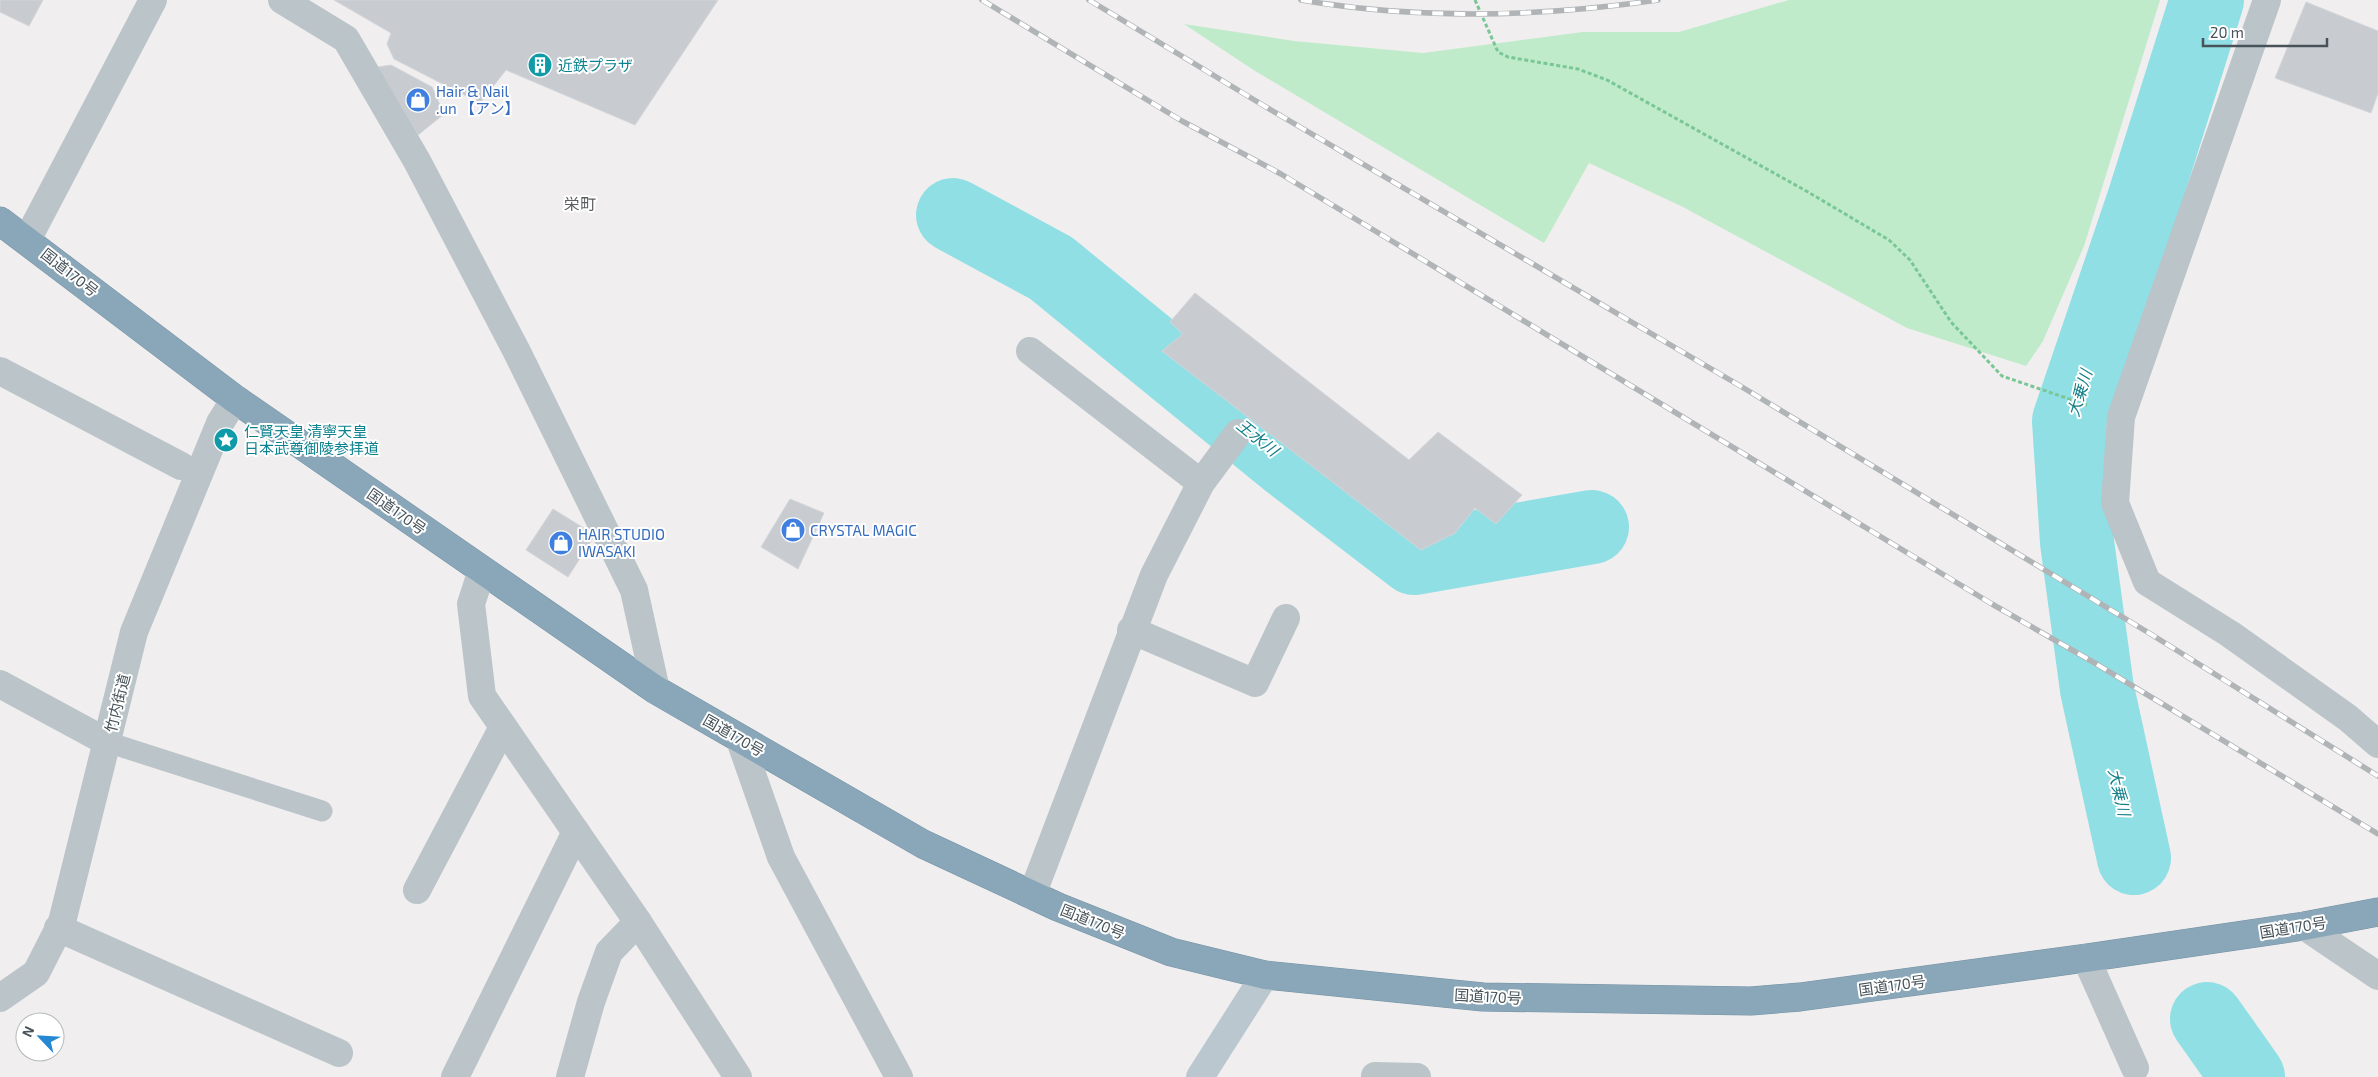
<svg xmlns="http://www.w3.org/2000/svg" width="2378" height="1077" font-family="'Exo 2','Noto Sans JP',sans-serif">
  <style>
    .green { fill: #bfebca }
    .lines { fill: none; stroke-linecap: round; stroke-linejoin: round }
    .river { stroke: #8fdfe5; stroke-width: 74 }
    .building { fill: #c8ccd0; stroke: #d2d5d9 }
    .highway-casing { stroke: #7492a5; stroke-width: 29 }
    .path { stroke: #79c696; stroke-width: 3; stroke-dasharray: 4 2.5; stroke-linecap: butt }
    .lane { stroke: #bac4c9; stroke-width: 21 }
    .street { stroke: #bac4c9; stroke-width: 28 }
    .secondary { stroke: #bac7ce; stroke-width: 28 }
    .highway { stroke: #89a7b9; stroke-width: 28 }
    .rail-casing { stroke: #b0b4b7; stroke-width: 5.5 }
    .rail { stroke: #fff; stroke-width: 4; stroke-dasharray: 11; stroke-linecap: butt }
    .labels { text-anchor: middle; dominant-baseline: central; stroke-width: 4; stroke-linejoin: round; paint-order: stroke }
    .culture-label { font-size: 15px; fill: #0d838f; stroke: #fff; text-anchor: start }
    .shop-label { font-size: 15px; fill: #366cbe; stroke: #fff; text-anchor: start }
    .street-label { font-size: 15px; fill: #475359; stroke: #fff }
    .neighbourhood-label { font-size: 16px; fill: #5b5f62; stroke: #fff }
    .water-label { font-size: 16px; font-style: italic; fill: #158088; stroke: #fff }
  </style>
  <rect width="100%" height="100%" fill="#f0eeee"/>
  <polygon class="green" points="1789,0 2160,0 2084,246 2043,341 2026,366 1907,328 1683,207 1589,163 1544,243 1252,69 1184,24 1294,41 1423,53 1583,32 1679,32"/>
  <g class="lines">
    <g class="river">
      <polyline points="953,215 1051,268 1290,463 1414,558 1592,527"/>
      <polyline points="2134,858 2097,689 2077,542 2069,421 2144,200 2207,0"/>
      <polyline points="2207,1019 2248,1077"/>
    </g>
  </g>
  <g class="building">
    <polygon points="0,0 43,0 29,26 0,12"/>
    <polygon points="334,0 718,0 635,125 506,70 480,103 394,59 387,44 391,33"/>
    <polygon points="2306,2 2378,31 2378,93 2371,113 2275,78"/>
    <polygon points="391,65 432,87 444,114 418,135 378,67"/>
    <polygon points="1195,293 1409,460 1438,432 1522,495 1496,524 1475,508 1455,533 1421,550 1162,351 1183,334 1170,322"/>
    <polygon points="790,499 824,513 798,569 761,547"/>
    <polygon points="553,509 595,535 568,577 526,550"/>
  </g>
  <g class="lines">
    <defs>
      <polyline id="highway" points="0,221 235,399 656,690 923,844 1058,907 1171,952 1265,975 1483,997 1751,1001 1800,997 2086,958 2304,926 2378,912"/>
    </defs>
    <use href="#highway" class="highway-casing"/>
    <polyline class="path" points="1475,0 1498,52 1508,57 1578,69 1607,80 1808,192 1889,240 1910,260 1951,322 2002,376 2087,405"/>
    <polyline class="lane" points="107,742 322,811"/>
    <g class="street">
      <polyline points="282,0 346,39 417,161 517,352 634,590 656,690"/>
      <polyline points="2267,0 2121,417 2115,503 2147,582 2230,634 2348,718 2378,744"/>
      <polyline points="27,240 153,0"/>
      <polyline points="1030,351 1201,483"/>
      <polyline points="0,371 181,466"/>
      <polyline points="482,570 471,604 482,696 638,922 738,1077"/>
      <polyline points="1131,630 1255,683 1286,618"/>
      <polyline points="0,684 107,742"/>
      <polyline points="740,740 781,857 899,1077"/>
      <polyline points="417,890 503,727"/>
      <polyline points="1032,895 1154,575 1201,483 1238,433"/>
      <polyline points="2304,926 2378,976"/>
      <polyline points="58,928 339,1053"/>
      <polyline points="2086,958 2135,1068"/>
      <polyline points="0,998 36,973 62,922 134,632 220,423 235,399"/>
      <polyline points="1375,1076 1417,1077"/>
      <polyline points="455,1077 576,832"/>
      <polyline points="570,1077 591,1002 609,952 638,922"/>
    </g>
    <polyline class="secondary" points="1200,1077 1265,975"/>
    <use href="#highway" class="highway"/>
    <defs>
      <g id="rail">
        <polyline points="982,0 1182,121 1281,174 1992,604 2093,662 2378,834"/>
        <polyline points="1089,0 1266,107 1742,387 2149,633 2378,776"/>
        <path d="M 1301,0 C 1419,20 1540,17 1658,0"/>
      </g>
    </defs>
    <use href="#rail" class="rail-casing"/>
    <use href="#rail" class="rail"/>
  </g>
  <defs>
    <symbol id="building-disc" viewBox="-11 -11 22 22"><circle r="9.5" fill="#0f9aa8" stroke="#fff"/><path d="M-4-6H4V6H1V3H-1V6H-4ZM-2.5-4.3h1.7v1.8h-1.7ZM.8-4.3h1.7v1.8H.8ZM-2.5-1h1.7V.8h-1.7ZM.8-1h1.7V.8H.8Z" fill="#fff"/></symbol>
    <symbol id="shop-disc" viewBox="-11 -11 22 22"><circle r="9.5" fill="#3f7fe0" stroke="#fff"/><path d="M-5-2.5h2.3a2.7 3.5 0 0 1 5.4 0H5L5.5 6h-11ZM-1.5-2.5h3a1.5 2.3 0 0 0-3 0Z" fill="#fff"/></symbol>
    <symbol id="sight-disc" viewBox="-11 -11 22 22"><circle r="9.5" fill="#0f9aa8" stroke="#fff"/><path d="M0-6L1.8-2.2L6-1.7L2.9 1.2L3.7 5.4L0 3.3L-3.7 5.4L-2.9 1.2L-6-1.7L-1.8-2.2Z" fill="#fff"/></symbol>
  </defs>
  <g fill-rule="evenodd">
    <use href="#building-disc" x="526" y="51" width="28" height="28"/>
    <use href="#shop-disc" x="404" y="86" width="28" height="28"/>
    <use href="#sight-disc" x="212" y="426" width="28" height="28"/>
    <use href="#shop-disc" x="779" y="516" width="28" height="28"/>
    <use href="#shop-disc" x="547" y="529" width="28" height="28"/>
  </g>
  <g class="labels">
    <g class="culture-label">
      <text x="558" y="65">近鉄プラザ</text>
      <text x="244" y="431">仁賢天皇 清寧天皇<tspan x="244" dy="17">日本武尊御陵参拝道</tspan></text>
    </g>
    <g class="shop-label">
      <text x="436" y="91">Hair &amp; Nail<tspan x="436" dy="17">.un 【アン】</tspan></text>
      <text x="810" y="530">CRYSTAL MAGIC</text>
      <text x="578" y="534">HAIR STUDIO<tspan x="578" dy="17">IWASAKI</tspan></text>
    </g>
    <g class="street-label">
      <text transform="translate(70 272) rotate(38)">国道170号</text>
      <text transform="translate(397 511) rotate(35)">国道170号</text>
      <text transform="translate(117 703) rotate(-76)">竹内街道</text>
      <text transform="translate(734 735) rotate(30)">国道170号</text>
      <text transform="translate(1093 921) rotate(22)">国道170号</text>
      <text transform="translate(2293 927) rotate(-9)">国道170号</text>
      <text transform="translate(1892 985) rotate(-8)">国道170号</text>
      <text transform="translate(1488 996) rotate(3)">国道170号</text>
    </g>
    <g class="neighbourhood-label">
      <text x="580" y="203">栄町</text>
    </g>
    <g class="water-label">
      <text transform="translate(2079 393) rotate(-73)">大乗川</text>
      <text transform="translate(1258 437) rotate(39)">王水川</text>
      <text transform="translate(2120 792) rotate(77)">大乗川</text>
    </g>
  </g>
  <g transform="translate(40 1037) rotate(295)"><circle r="24" fill="#ffffff" stroke="#b5babd"/>
  <path d="M0-4L9 19L0 12L-9 19Z" fill="#2688d2"/>
  <text y="-8" font-size="14" font-weight="bold" text-anchor="middle" fill="#475359">N</text>
  </g>
  <path d="M2203 38v8h124v-8" fill="none" stroke="#475359" stroke-width="2.5"/>
  <text x="2210" y="38" font-size="15" fill="#475359" stroke="#ffffff" stroke-width="4" paint-order="stroke">20 m</text>
</svg>
